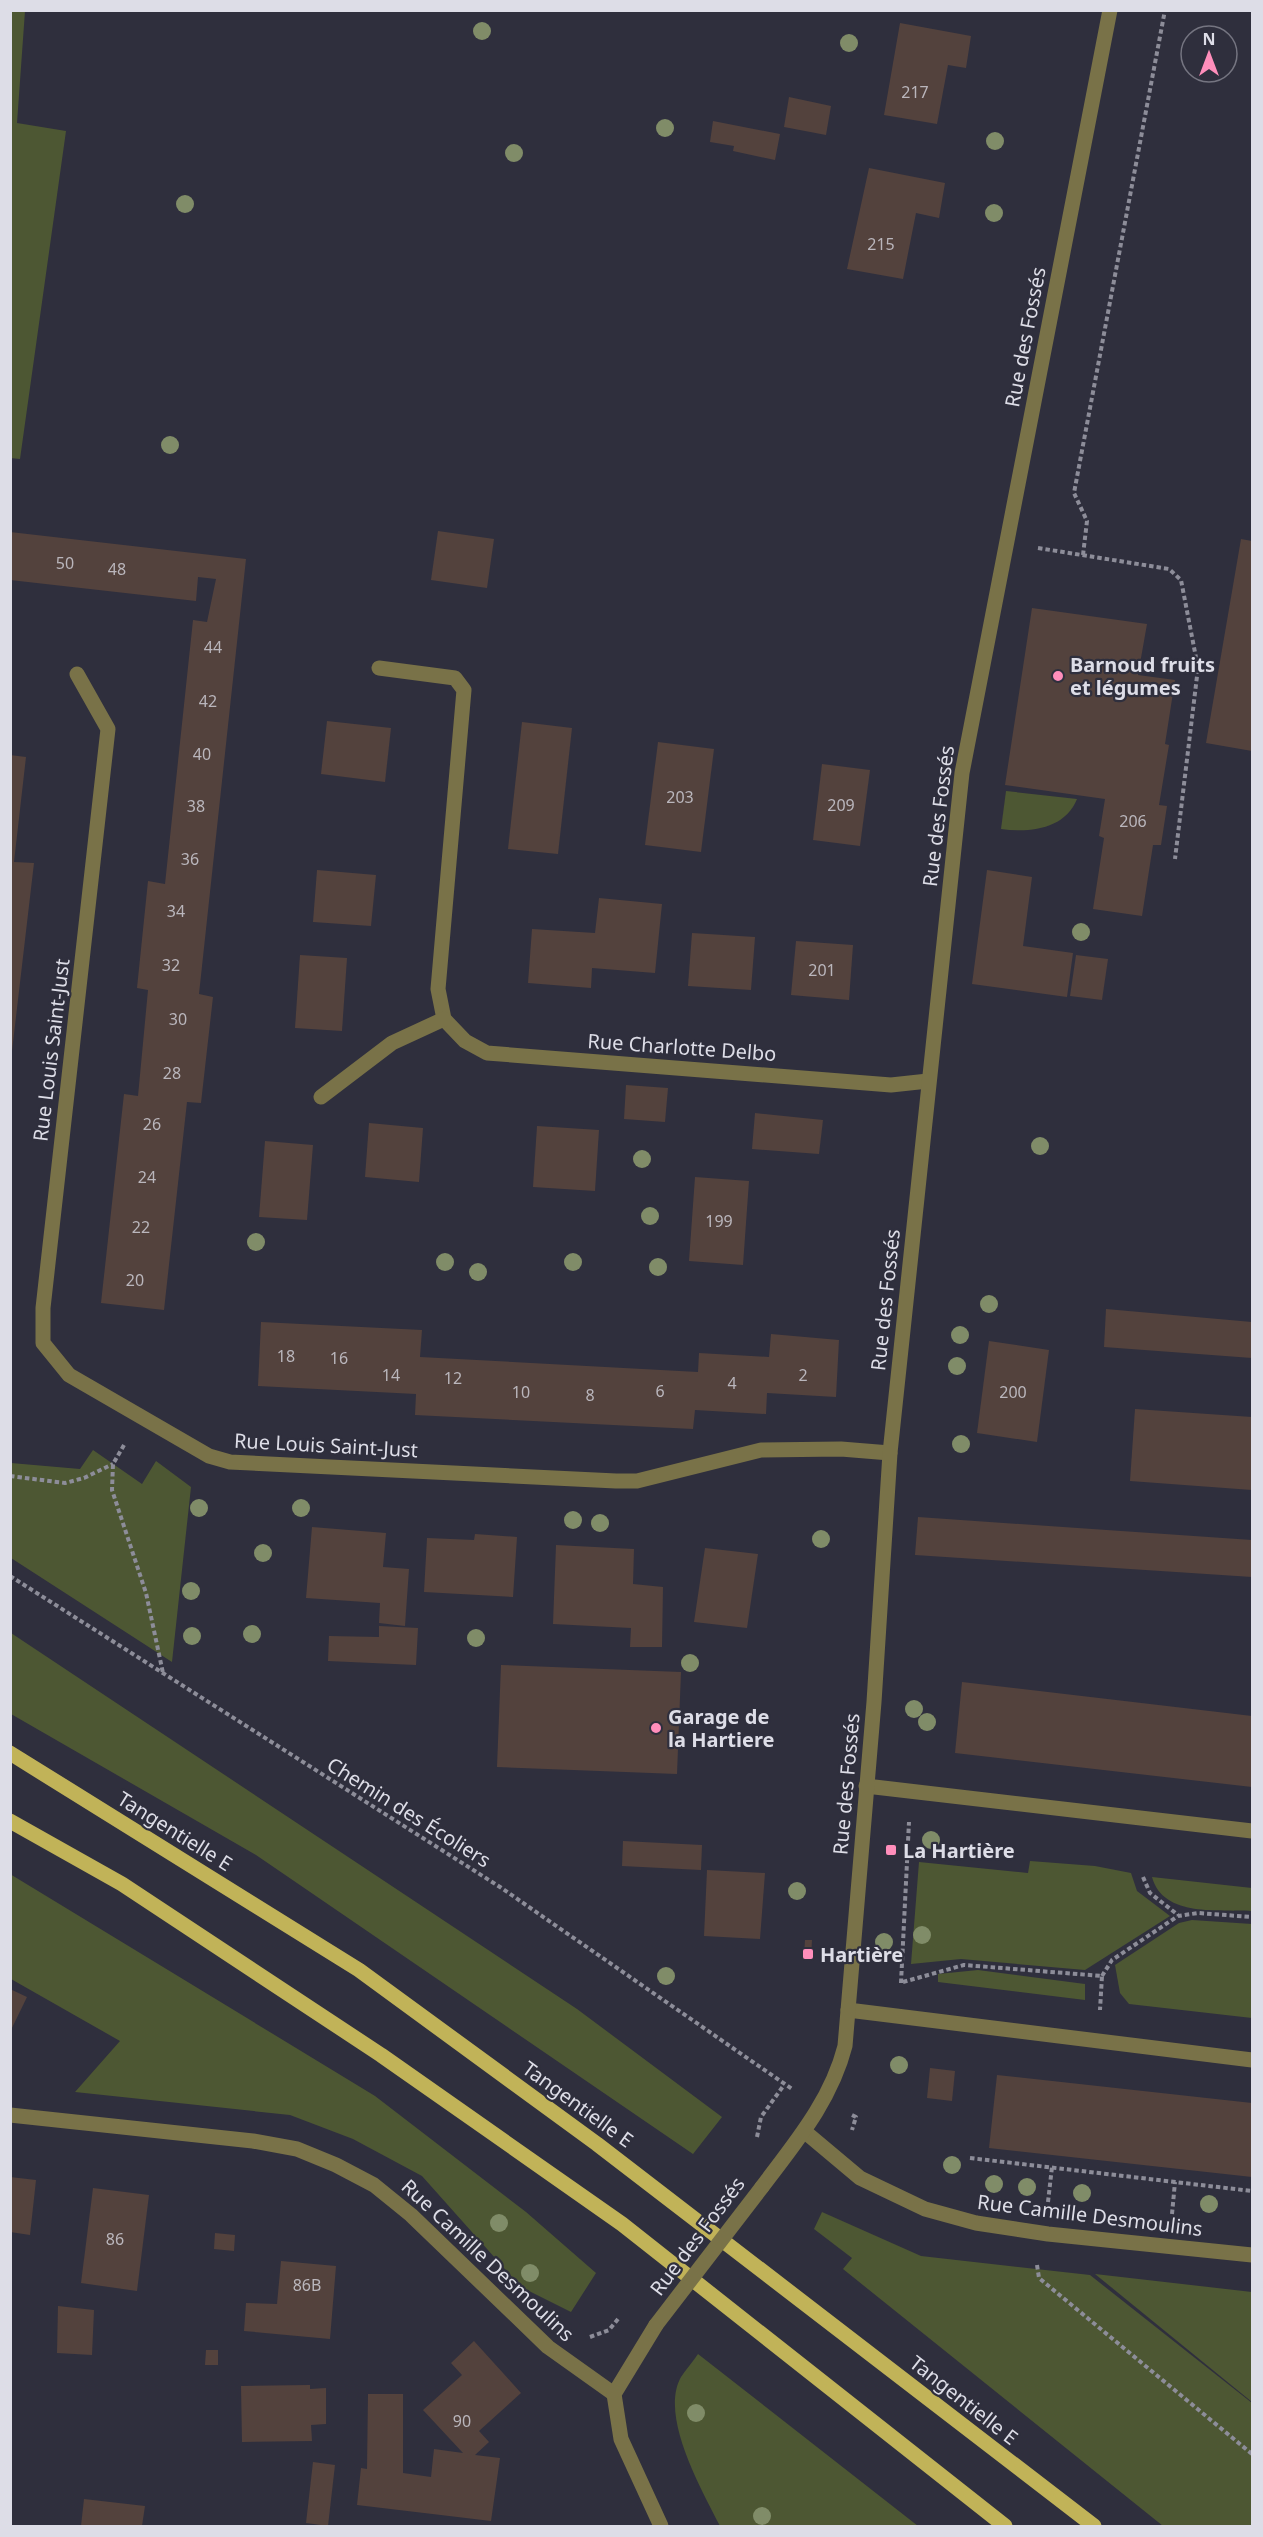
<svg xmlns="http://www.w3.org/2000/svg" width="1263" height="2537" font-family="'Noto Sans',sans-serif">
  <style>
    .green { fill: #4d5733 }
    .building { fill: #53423d }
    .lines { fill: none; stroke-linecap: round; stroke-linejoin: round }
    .path { stroke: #8d8d99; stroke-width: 4; stroke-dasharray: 4.5 3; stroke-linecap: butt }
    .minor { stroke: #797248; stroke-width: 15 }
    .major { stroke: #c1b358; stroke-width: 15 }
    .minor-bridge { stroke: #797248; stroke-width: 15 }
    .tree { fill: #808c68 }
    .poi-dot { fill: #ff8ebb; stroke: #2f2f3d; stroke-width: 2 }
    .labels { text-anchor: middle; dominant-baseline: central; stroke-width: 4.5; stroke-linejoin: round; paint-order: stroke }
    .number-label { font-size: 16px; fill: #bab6bc }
    .street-label { font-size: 20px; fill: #dddde7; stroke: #2f2f3d }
    .poi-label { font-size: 20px; font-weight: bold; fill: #dddde7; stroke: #2f2f3d; text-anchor: start }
  </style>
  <rect width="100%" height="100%" fill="#2f2f3d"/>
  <g class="green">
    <polygon points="10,11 25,11 17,123 66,131 20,459 10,458"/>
    <path d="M 1006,791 L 1077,799 C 1065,829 1030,833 1001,829 Z"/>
    <polygon points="93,1450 142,1484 156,1461 191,1487 172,1662 11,1558 11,1463 80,1469"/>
    <polygon points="11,1633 577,2009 722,2117 693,2154 256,1855 11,1714"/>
    <polygon points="1030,1861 1095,1866 1131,1873 1137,1891 1170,1916 1085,1970 961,1959 911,1964 919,1862 1028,1873"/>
    <polygon points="10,1874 375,2096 526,2212 596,2273 571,2312 521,2287 422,2176 353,2139 290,2115 75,2092 120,2041 11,1979"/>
    <path d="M 1152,1877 L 1252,1888 L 1252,1911 C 1220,1909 1163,1918 1152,1877 Z"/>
    <polygon points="1192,1920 1252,1924 1252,2018 1129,2004 1120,1993 1115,1965 1179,1923"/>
    <polygon points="978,1970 1085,1984 1085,2000 938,1982 938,1974"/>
    <polygon points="822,2212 921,2256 1090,2275 1252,2403 1252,2526 1163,2526 843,2269 852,2258 814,2229"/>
    <polygon points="1095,2274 1252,2292 1252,2402"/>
    <path d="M 698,2354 L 918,2526 L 720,2526 C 702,2490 659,2416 681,2377 C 686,2369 693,2362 698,2354 Z"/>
  </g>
  <g class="building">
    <polygon points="900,23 971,36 966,68 948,65 937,124 884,115"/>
    <polygon points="789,97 831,106 826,135 784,127"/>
    <polygon points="713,121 780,134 775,160 733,151 734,146 710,142"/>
    <polygon points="869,168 945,183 939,218 916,213 903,279 847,269"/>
    <polygon points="438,531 494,539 487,588 431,580"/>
    <polygon points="10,532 246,559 199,994 213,997 201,1103 187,1102 164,1310 101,1303 124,1094 138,1096 148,990 137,988 148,881 165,884 193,620 207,622 216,579 198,577 196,601 10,580"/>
    <polygon points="1241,539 1252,541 1252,751 1206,743"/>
    <polygon points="1032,608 1147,624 1138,675 1175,680 1165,744 1169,745 1159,805 1167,806 1161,845 1153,845 1142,916 1093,909 1104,838 1099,836 1105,799 1005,785"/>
    <polygon points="327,721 391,728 385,782 321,774"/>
    <polygon points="522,722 572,728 558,854 508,849"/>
    <polygon points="658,742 714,749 701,852 645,845"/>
    <polygon points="10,755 26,757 14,862 34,863 12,1051"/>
    <polygon points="822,764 870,770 860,846 813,840"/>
    <polygon points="317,870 376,875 371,926 313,922"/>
    <polygon points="987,870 1032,877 1023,946 1073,953 1067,997 972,984"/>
    <polygon points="599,898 662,904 655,973 592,968 591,988 528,983 532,929 595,933"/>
    <polygon points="692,933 755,937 751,990 688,986"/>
    <polygon points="796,941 853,945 849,1000 791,995"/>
    <polygon points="300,955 347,958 342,1031 295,1028"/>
    <polygon points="1076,955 1108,959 1102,1000 1070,996"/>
    <polygon points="626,1085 668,1088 665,1122 624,1119"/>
    <polygon points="755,1113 823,1120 819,1154 752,1149"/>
    <polygon points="369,1123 423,1128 419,1182 365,1177"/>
    <polygon points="537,1126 599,1130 595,1191 533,1187"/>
    <polygon points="265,1141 313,1145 307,1220 259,1217"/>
    <polygon points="695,1177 749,1181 743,1265 689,1261"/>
    <polygon points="1106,1309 1252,1322 1252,1358 1104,1347"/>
    <polygon points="261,1322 422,1330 420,1357 698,1372 699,1353 769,1357 771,1334 839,1340 836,1397 767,1393 766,1414 695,1410 693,1429 415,1415 416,1394 258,1386"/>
    <polygon points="989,1341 1049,1350 1037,1442 977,1433"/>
    <polygon points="1135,1409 1252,1417 1252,1490 1130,1481"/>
    <polygon points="918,1517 1252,1540 1252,1577 915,1555"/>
    <polygon points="312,1527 386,1533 383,1567 409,1569 405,1626 379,1623 380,1603 306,1598"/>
    <polygon points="475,1534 517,1537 513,1597 424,1592 427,1538 474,1540"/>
    <polygon points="556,1545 634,1549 633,1584 663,1587 662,1647 630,1647 631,1628 553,1624"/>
    <polygon points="705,1548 758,1554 747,1628 694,1622"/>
    <polygon points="379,1626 418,1628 416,1665 328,1661 329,1636 379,1637"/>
    <polygon points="501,1665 681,1672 677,1774 497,1767"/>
    <polygon points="962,1682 1252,1716 1252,1787 955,1753"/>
    <polygon points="623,1841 702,1845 701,1870 622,1866"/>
    <polygon points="707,1870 765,1873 760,1939 704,1936"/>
    <polygon points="805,1940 812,1940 811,1958 804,1957"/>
    <polygon points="10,1989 27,1997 10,2032"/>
    <polygon points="930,2068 955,2071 952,2101 927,2098"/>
    <polygon points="997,2075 1252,2103 1252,2177 989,2148"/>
    <polygon points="10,2177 36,2180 30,2235 10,2232"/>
    <polygon points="93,2188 149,2195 137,2291 81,2283"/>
    <polygon points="215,2233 235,2235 234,2251 214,2249"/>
    <polygon points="281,2261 336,2266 330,2339 244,2331 246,2303 277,2304"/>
    <polygon points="58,2306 94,2310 92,2355 57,2353"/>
    <polygon points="474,2341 521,2393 479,2431 489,2442 475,2455 500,2458 491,2521 357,2505 361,2468 367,2469 368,2394 403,2394 403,2473 431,2477 434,2449 463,2453 423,2410 462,2375 451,2363"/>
    <polygon points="206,2350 218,2350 218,2365 205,2365"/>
    <polygon points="310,2385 310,2389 326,2388 326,2424 311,2425 312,2441 242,2442 241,2386"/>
    <polygon points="313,2462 335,2465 328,2526 306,2523"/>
    <polygon points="84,2499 145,2506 142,2526 81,2526"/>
  </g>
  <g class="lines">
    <g class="path">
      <polyline points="1038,548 1169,569 1181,580 1198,668 1175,859"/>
      <polyline points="1083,555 1087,521 1074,493 1165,10"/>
      <polyline points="124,1445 113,1464 112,1490 146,1593 163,1673"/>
      <polyline points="10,1476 65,1483 84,1478 113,1464"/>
      <polyline points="10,1576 500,1887 792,2089"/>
      <polyline points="1143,1877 1150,1893 1178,1915"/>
      <polyline points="1102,1976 1112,1960 1178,1916 1198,1913 1252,1917"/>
      <polyline points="903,1982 964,1965 1102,1976 1100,2010"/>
      <polyline points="901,1983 909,1822"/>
      <polyline points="852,2115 856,2117 852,2130"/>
      <polyline points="757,2137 761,2117 784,2085"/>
      <polyline points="970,2158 1252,2191"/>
      <polyline points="1048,2202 1052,2167"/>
      <polyline points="1172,2214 1175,2182"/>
      <polyline points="1037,2265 1039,2278 1252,2454"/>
      <polyline points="590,2337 609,2330 618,2319"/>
    </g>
    <g class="minor">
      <polyline points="379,668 455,678 464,690 438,989 444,1019 465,1041 487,1053 891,1085 928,1081"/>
      <polyline points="77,674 108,729 43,1308 43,1343 69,1375 209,1456 230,1462 616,1481 637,1481 761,1450 841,1449 890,1453"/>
      <polyline points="321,1097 392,1043 444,1019"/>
      <polyline points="866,1786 1252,1831"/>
      <polyline points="848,2010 1252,2060"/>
      <polyline points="10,2115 253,2141 297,2149 336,2165 374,2185 411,2215 548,2347 614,2394"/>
      <polyline points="804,2131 860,2178 925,2209 976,2223 1048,2234 1252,2255"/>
      <path d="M 762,2187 C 795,2143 831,2101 845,2046 L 874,1702 L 890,1453 L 962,773 L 1110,10"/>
      <polyline points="656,2325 614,2394 621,2439 661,2526"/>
    </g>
    <g class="major">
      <polyline points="10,1753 359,1970 597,2144 1094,2526"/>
      <polyline points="10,1821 122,1884 381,2055 622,2224 1005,2526"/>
    </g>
    <polyline class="minor-bridge" points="656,2325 762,2187"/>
  </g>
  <g class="tree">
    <circle cx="482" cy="31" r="9"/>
    <circle cx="849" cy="43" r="9"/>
    <circle cx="665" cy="128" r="9"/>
    <circle cx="995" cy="141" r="9"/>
    <circle cx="514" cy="153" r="9"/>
    <circle cx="185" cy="204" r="9"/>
    <circle cx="994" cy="213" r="9"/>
    <circle cx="170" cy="445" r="9"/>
    <circle cx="1081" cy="932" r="9"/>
    <circle cx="1040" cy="1146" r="9"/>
    <circle cx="642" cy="1159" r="9"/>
    <circle cx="650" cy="1216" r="9"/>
    <circle cx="256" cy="1242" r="9"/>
    <circle cx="445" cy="1262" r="9"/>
    <circle cx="573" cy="1262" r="9"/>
    <circle cx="658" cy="1267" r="9"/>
    <circle cx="478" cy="1272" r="9"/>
    <circle cx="989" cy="1304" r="9"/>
    <circle cx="960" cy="1335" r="9"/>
    <circle cx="957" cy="1366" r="9"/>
    <circle cx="961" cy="1444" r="9"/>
    <circle cx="199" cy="1508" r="9"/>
    <circle cx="301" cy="1508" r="9"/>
    <circle cx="573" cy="1520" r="9"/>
    <circle cx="600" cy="1523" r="9"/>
    <circle cx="821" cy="1539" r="9"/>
    <circle cx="263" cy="1553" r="9"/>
    <circle cx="191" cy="1591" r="9"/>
    <circle cx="252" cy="1634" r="9"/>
    <circle cx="192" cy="1636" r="9"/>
    <circle cx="476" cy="1638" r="9"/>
    <circle cx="690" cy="1663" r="9"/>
    <circle cx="914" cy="1709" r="9"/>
    <circle cx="927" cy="1722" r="9"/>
    <circle cx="931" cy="1840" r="9"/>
    <circle cx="797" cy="1891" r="9"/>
    <circle cx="922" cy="1935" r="9"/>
    <circle cx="884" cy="1942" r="9"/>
    <circle cx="666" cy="1976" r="9"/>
    <circle cx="899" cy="2065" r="9"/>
    <circle cx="952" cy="2165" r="9"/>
    <circle cx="994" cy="2184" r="9"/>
    <circle cx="1027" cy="2187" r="9"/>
    <circle cx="1082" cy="2193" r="9"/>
    <circle cx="1209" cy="2204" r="9"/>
    <circle cx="499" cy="2223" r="9"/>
    <circle cx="530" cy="2273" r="9"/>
    <circle cx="696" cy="2413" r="9"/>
    <circle cx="762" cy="2516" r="9"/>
  </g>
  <g class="poi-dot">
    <circle cx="1058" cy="676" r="6"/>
    <circle cx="656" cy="1728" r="6"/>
    <rect x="885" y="1844" width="12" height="12" rx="3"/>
    <rect x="802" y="1948" width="12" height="12" rx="3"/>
  </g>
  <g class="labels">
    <g class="number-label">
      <text x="915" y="92">217</text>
      <text x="881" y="244">215</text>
      <text x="65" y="563">50</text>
      <text x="117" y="569">48</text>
      <text x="213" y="647">44</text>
      <text x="208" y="701">42</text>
      <text x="202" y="754">40</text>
      <text x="680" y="797">203</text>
      <text x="841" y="805">209</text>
      <text x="196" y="806">38</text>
      <text x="1133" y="821">206</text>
      <text x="190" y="859">36</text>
      <text x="176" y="911">34</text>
      <text x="171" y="965">32</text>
      <text x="822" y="970">201</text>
      <text x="178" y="1019">30</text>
      <text x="172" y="1073">28</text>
      <text x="152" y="1124">26</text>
      <text x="147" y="1177">24</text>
      <text x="719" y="1221">199</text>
      <text x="141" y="1227">22</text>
      <text x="135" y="1280">20</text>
      <text x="286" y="1356">18</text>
      <text x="339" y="1358">16</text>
      <text x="391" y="1375">14</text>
      <text x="803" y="1375">2</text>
      <text x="453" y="1378">12</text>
      <text x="732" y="1383">4</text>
      <text x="660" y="1391">6</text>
      <text x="521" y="1392">10</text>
      <text x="1013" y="1392">200</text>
      <text x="590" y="1395">8</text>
      <text x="115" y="2239">86</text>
      <text x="307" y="2285">86B</text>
      <text x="462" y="2421">90</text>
    </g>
    <g class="street-label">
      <text transform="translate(1025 337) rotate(-79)">Rue des Fossés</text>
      <text transform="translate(938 816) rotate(-83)">Rue des Fossés</text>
      <text transform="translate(682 1047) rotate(4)">Rue Charlotte Delbo</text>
      <text transform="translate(51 1050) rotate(-83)">Rue Louis Saint-Just</text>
      <text transform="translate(885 1300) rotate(-84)">Rue des Fossés</text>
      <text transform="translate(326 1445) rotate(3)">Rue Louis Saint-Just</text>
      <text transform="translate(846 1784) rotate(-85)">Rue des Fossés</text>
      <text transform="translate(409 1812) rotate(32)">Chemin des Écoliers</text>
      <text transform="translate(175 1831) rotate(32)">Tangentielle E</text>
      <text transform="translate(578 2104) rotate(36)">Tangentielle E</text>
      <text transform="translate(1090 2215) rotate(7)">Rue Camille Desmoulins</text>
      <text transform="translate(697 2236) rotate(-53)">Rue des Fossés</text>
      <text transform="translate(488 2260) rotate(43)">Rue Camille Desmoulins</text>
      <text transform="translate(964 2400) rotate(38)">Tangentielle E</text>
    </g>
    <g class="poi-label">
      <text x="1070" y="664">Barnoud fruits<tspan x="1070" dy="23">et légumes</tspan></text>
      <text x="668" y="1716">Garage de<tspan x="668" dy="23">la Hartiere</tspan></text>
      <text x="903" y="1850">La Hartière</text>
      <text x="820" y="1954">Hartière</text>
    </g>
  </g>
  <rect width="1263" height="2537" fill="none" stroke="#dddde7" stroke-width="24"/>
  <g transform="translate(1209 54)"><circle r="28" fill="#2f2f3d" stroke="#757581" stroke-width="1.5"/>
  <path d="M0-4.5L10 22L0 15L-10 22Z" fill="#ff8ebb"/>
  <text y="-9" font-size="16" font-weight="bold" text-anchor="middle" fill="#dddde7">N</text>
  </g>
</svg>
